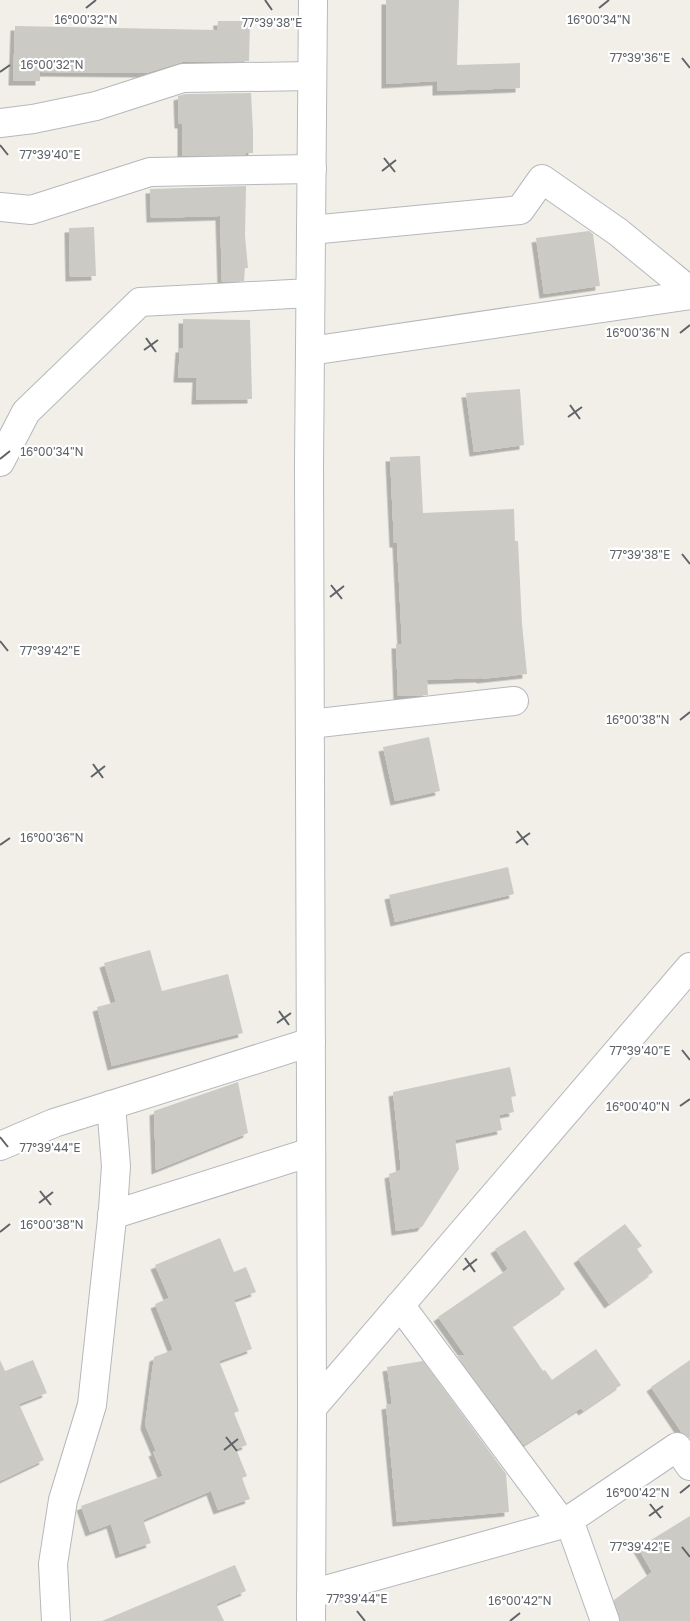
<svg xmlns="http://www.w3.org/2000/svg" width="690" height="1621" font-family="'Golos Text',sans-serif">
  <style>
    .building { fill: #cccac5; filter: url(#shadow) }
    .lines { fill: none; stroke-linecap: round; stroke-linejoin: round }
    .minor-casing { stroke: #b5b8bc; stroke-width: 30 }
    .tertiary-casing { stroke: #b5b8bc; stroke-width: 30 }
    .secondary-casing { stroke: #b6babf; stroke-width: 30 }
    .minor { stroke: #fff; stroke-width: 28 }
    .tertiary { stroke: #fff; stroke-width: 28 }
    .secondary { stroke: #fff; stroke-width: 28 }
    .ticks { fill: none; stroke: #5f6368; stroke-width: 2 }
    .ticks-label { font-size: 12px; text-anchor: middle; fill: #5f6368; stroke: #fff; stroke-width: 4.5; stroke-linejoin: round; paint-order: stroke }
  </style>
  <defs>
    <filter id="shadow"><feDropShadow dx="-4.5" dy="4.5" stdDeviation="0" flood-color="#0004"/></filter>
  </defs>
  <rect width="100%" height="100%" fill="#f1efe8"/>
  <g class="building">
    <polygon points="386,0 459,0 457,65 520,63 520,88 437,91 437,81 386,84"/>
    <polygon points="218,21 250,21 249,61 182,62 146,73 40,72 40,81 13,81 15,26 217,30"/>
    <polygon points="251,93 253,132 253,153 246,153 246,155 182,156 182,124 179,124 178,96 186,94"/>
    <polygon points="246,186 245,236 248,268 245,268 244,281 222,282 220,216 151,218 150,189"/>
    <polygon points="94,227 96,276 70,277 69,228"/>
    <polygon points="589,231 593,234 600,286 544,294 536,238"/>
    <polygon points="183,319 250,320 252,399 196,400 197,378 178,378 180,348 183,348"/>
    <polygon points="520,389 524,445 474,452 466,393"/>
    <polygon points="420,456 423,513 514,509 515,541 518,541 522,624 527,674 481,679 481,678 427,680 428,695 398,696 396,644 402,644 397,543 394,543 390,457"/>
    <polygon points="429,737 440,791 395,801 383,747"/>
    <polygon points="508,867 514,894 395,922 389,895"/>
    <polygon points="150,950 162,991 228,974 243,1033 112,1066 97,1007 116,1002 104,963"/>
    <polygon points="510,1067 516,1096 511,1097 514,1112 499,1115 502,1130 455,1140 459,1169 422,1227 396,1231 389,1174 401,1170 393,1092"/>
    <polygon points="238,1082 248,1133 156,1170 154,1111"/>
    <polygon points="625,1224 642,1246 637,1249 653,1272 609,1304 578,1259"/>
    <polygon points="525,1230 565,1289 512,1326 543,1371 545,1370 552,1380 596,1349 621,1385 583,1411 581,1408 524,1445 457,1356 465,1355 438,1317 508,1269 495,1249"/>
    <polygon points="220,1238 234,1272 246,1267 256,1292 234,1300 252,1349 219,1361 239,1411 234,1413 247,1445 236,1449 247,1476 242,1478 250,1499 218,1510 211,1491 143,1520 151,1543 120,1554 111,1524 90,1532 81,1506 163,1476 153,1452 156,1451 145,1425 154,1357 173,1350 155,1304 169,1298 155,1265"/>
    <polygon points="0,1360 5,1371 33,1360 47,1393 19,1404 44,1460 0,1481"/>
    <polygon points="690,1360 690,1438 682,1433 651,1387"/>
    <polygon points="423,1361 506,1474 509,1512 397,1522 386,1405 392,1404 387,1367"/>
    <polygon points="690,1516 690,1621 620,1621 614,1600 652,1572 638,1548"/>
    <polygon points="235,1565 246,1591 216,1604 224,1621 102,1621"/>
  </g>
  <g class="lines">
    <defs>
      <g id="minor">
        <polyline points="0,123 33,119 96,106 183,78 312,76"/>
        <polyline points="0,207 31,210 150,172 312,169"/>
        <polyline points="311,230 520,210 542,179 618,232 690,291"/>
        <polyline points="310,351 690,295"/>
        <polyline points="0,462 26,412 140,302 310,293"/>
        <polyline points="310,724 514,701"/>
        <polyline points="0,1146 54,1123 311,1042"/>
        <polyline points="112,1215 311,1152"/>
        <polyline points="400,1305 563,1524 677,1447 690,1466"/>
        <polyline points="569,1520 605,1621"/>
        <polyline points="311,1594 563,1524"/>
        <polyline points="56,1621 53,1564 63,1500 92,1405 113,1209 116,1166 111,1105"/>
      </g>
      <polyline id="tertiary" points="312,1408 690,967"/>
      <polyline id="secondary" points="311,1621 312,1408 309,466 313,0"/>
    </defs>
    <use href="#minor" class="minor-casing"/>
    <use href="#tertiary" class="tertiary-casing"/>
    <use href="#secondary" class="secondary-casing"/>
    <use href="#minor" class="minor"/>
    <use href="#tertiary" class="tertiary"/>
    <use href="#secondary" class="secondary"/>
  </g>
  <path class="ticks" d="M 265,0 L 272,10M 86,8 L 96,0M 599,8 L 609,0M 682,58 L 690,68M 0,72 L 10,65M 0,145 L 8,155M 384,158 L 395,172M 382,171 L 396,160M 680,333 L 690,325M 146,338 L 156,352M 144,350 L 158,340M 570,405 L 580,419M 568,417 L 582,407M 0,459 L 10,451M 682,554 L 690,564M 331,585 L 342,599M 330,597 L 344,586M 0,641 L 8,651M 680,720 L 690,712M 93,764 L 103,778M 91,777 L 105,766M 517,831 L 528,845M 516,843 L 530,833M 0,845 L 10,838M 279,1011 L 289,1025M 277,1023 L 291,1013M 682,1050 L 690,1060M 680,1106 L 690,1099M 0,1137 L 8,1147M 40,1191 L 51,1205M 39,1203 L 53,1192M 0,1232 L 10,1224M 465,1258 L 475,1272M 463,1270 L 477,1259M 226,1437 L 237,1451M 224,1450 L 238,1439M 680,1493 L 690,1485M 650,1504 L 661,1518M 649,1516 L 663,1506M 682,1547 L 690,1557M 357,1611 L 365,1621M 510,1621 L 520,1613"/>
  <g class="ticks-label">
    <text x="86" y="24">16°00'32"N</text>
    <text x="599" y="24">16°00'34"N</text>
    <text x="272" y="27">77°39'38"E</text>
    <text x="640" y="62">77°39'36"E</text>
    <text x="52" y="69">16°00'32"N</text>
    <text x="50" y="159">77°39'40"E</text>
    <text x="638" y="337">16°00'36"N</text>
    <text x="52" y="456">16°00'34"N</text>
    <text x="640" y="559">77°39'38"E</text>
    <text x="50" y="655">77°39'42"E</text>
    <text x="638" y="724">16°00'38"N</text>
    <text x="52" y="842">16°00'36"N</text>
    <text x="640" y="1055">77°39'40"E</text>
    <text x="638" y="1111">16°00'40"N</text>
    <text x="50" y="1152">77°39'44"E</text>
    <text x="52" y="1229">16°00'38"N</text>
    <text x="638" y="1497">16°00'42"N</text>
    <text x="640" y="1551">77°39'42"E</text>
    <text x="357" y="1603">77°39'44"E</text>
    <text x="520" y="1605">16°00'42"N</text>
  </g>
</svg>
